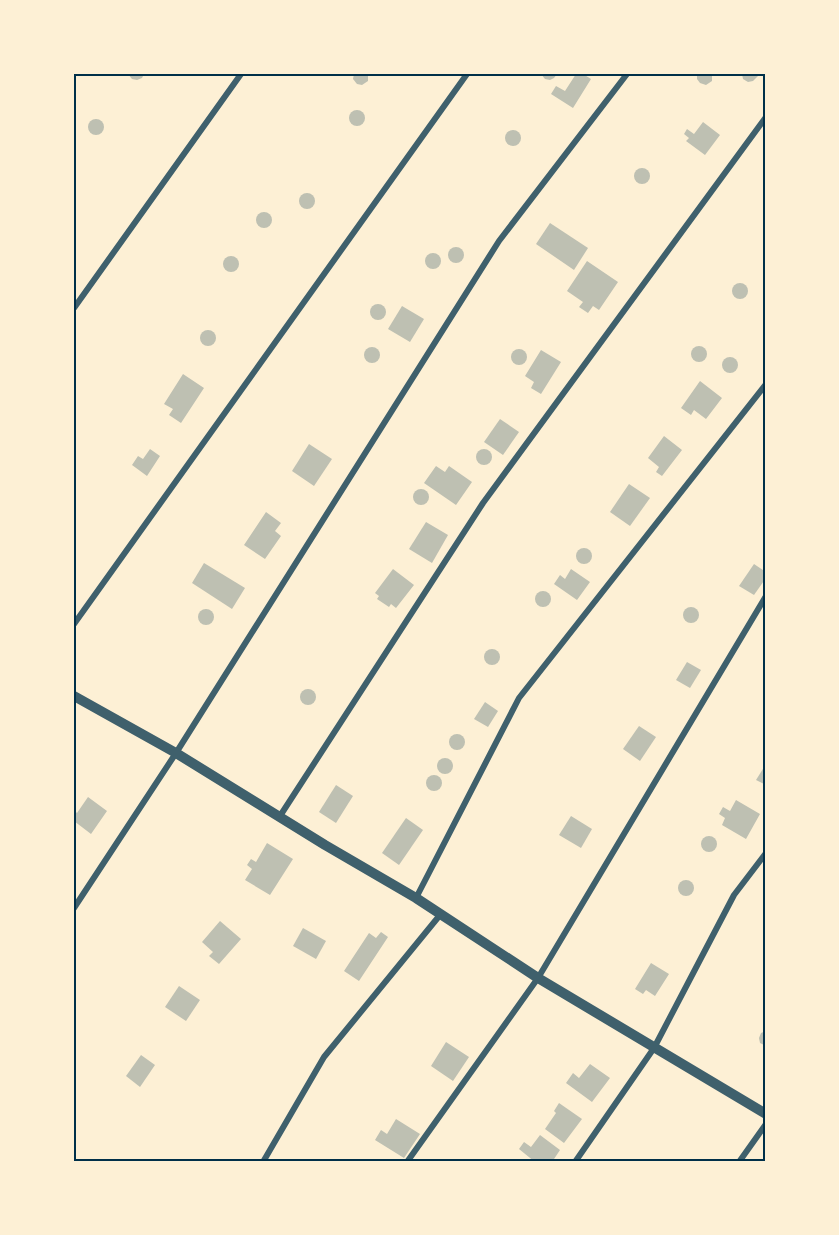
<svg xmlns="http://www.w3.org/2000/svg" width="839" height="1235" font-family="Roboto,sans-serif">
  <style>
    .building { fill: #bec0b2 }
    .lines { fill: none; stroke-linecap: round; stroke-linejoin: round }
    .minor { stroke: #3f606c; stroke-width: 6 }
    .tertiary { stroke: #3f606c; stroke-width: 10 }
    .neatline { fill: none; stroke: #003049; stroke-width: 2 }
  </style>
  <rect width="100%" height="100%" fill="#fdf0d5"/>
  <g class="building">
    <polygon points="128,74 144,74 142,78 137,80 132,79"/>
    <polygon points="354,74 368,74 368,81 362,85 357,84 353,79"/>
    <polygon points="541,74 557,74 554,78 550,80 545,79"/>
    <polygon points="576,74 583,74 591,79 573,108 551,94 556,86 565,91"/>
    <polygon points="697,74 712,74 712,81 706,85 700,83 697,79"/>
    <polygon points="742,74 758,74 758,76 753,81 748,82 743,79"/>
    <circle cx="357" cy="118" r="8"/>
    <circle cx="96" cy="127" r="8"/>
    <polygon points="703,122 720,135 705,155 686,141 689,138 684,134 687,129 694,134"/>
    <circle cx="513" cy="138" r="8"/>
    <circle cx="642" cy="176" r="8"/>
    <circle cx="307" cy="201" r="8"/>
    <circle cx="264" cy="220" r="8"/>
    <polygon points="550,223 588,248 574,270 536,244"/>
    <circle cx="456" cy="255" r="8"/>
    <circle cx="433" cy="261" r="8"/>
    <circle cx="231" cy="264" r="8"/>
    <polygon points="587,261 618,282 599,310 593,306 588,313 579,307 583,302 567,291"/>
    <circle cx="740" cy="291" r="8"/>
    <circle cx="378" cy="312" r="8"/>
    <polygon points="402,306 424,319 410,342 388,329"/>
    <circle cx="208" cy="338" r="8"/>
    <circle cx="699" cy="354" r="8"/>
    <circle cx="372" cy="355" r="8"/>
    <circle cx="519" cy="357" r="8"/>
    <polygon points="541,350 561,362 541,394 531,388 534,382 525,376"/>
    <circle cx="730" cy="365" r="8"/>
    <polygon points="183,374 204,388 181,423 169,415 173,409 164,404"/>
    <polygon points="700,381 722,398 706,419 694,410 691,415 681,408"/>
    <polygon points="500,419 519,432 503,455 484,442"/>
    <polygon points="664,436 682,450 662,476 656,472 659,467 648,458"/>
    <polygon points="309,444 332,459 314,486 292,471"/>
    <polygon points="150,449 160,456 147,476 132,465 138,456 143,459"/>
    <circle cx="484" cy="457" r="8"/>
    <polygon points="436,466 445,472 449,466 472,482 456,505 424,483"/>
    <polygon points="629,484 650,498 630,526 610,512"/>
    <circle cx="421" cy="497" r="8"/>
    <polygon points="266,512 281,523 275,531 281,536 265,559 244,545"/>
    <polygon points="426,522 448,535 432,563 409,549"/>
    <circle cx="584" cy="556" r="8"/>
    <polygon points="204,563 245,588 232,609 192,583"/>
    <polygon points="754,564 766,572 766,578 754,595 739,586"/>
    <polygon points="393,569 414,585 396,608 391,604 389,607 377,599 379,596 375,593"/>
    <polygon points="571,569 590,582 577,600 554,584 560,575 565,579"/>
    <circle cx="543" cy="599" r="8"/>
    <circle cx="691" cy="615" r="8"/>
    <circle cx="206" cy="617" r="8"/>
    <circle cx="492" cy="657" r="8"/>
    <polygon points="687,662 701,670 690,688 676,680"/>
    <circle cx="308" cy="697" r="8"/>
    <polygon points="485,702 498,711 488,727 474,719"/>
    <polygon points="639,726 656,737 640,761 623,749"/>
    <circle cx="457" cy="742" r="8"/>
    <circle cx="445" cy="766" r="8"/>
    <polygon points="766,764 766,785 756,780"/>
    <circle cx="434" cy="783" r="8"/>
    <polygon points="336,785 353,796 336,823 319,812"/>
    <polygon points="88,797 107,811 91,834 74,821 74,810 77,813"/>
    <polygon points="736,800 760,814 746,839 722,825 725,818 719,814 723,807 730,811"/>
    <polygon points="571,816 592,829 581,848 559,835"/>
    <polygon points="406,818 423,830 399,865 382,853"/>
    <circle cx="709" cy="844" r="8"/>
    <polygon points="267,843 293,859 270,895 245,880 252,869 247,865 251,859 256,862"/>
    <circle cx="686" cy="888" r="8"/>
    <polygon points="220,921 241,939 219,964 209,956 213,952 202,942"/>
    <polygon points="303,928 326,941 316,959 293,946"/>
    <polygon points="381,932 388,937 359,981 344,971 369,933 376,938"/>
    <polygon points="651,963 669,974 655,996 646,990 643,994 635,989"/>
    <polygon points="179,986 200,1000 186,1021 165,1007"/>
    <polygon points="766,1031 766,1046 760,1043 759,1038 761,1033"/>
    <polygon points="446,1042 469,1057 453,1081 431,1066"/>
    <polygon points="141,1055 155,1065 140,1087 126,1076"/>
    <polygon points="590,1064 610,1078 592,1102 566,1083 573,1073 579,1078"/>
    <polygon points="559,1103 582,1119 564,1143 545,1129 556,1113 554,1111"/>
    <polygon points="396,1119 420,1134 404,1158 375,1140 381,1130 387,1134"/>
    <polygon points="540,1135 560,1150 552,1162 535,1162 519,1149 524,1142 531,1147"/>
  </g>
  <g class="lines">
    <g class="minor">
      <polyline points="74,308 241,74"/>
      <polyline points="74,624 467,74"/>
      <polyline points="280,816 483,503 766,117"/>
      <polyline points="416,898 519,698 766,384"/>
      <polyline points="74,908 176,753 499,241 627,74"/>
      <polyline points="263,1162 324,1057 440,915"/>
      <polyline points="407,1162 538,978 766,596"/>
      <polyline points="575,1162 654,1048 734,895 766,853"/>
      <polyline points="739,1162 766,1124"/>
    </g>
    <polyline class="tertiary" points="74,696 176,753 325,845 416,898 538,978 766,1114"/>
  </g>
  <rect width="839" height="1235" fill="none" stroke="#fdf0d5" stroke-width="150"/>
  <rect x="75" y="75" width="689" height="1085" class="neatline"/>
</svg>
